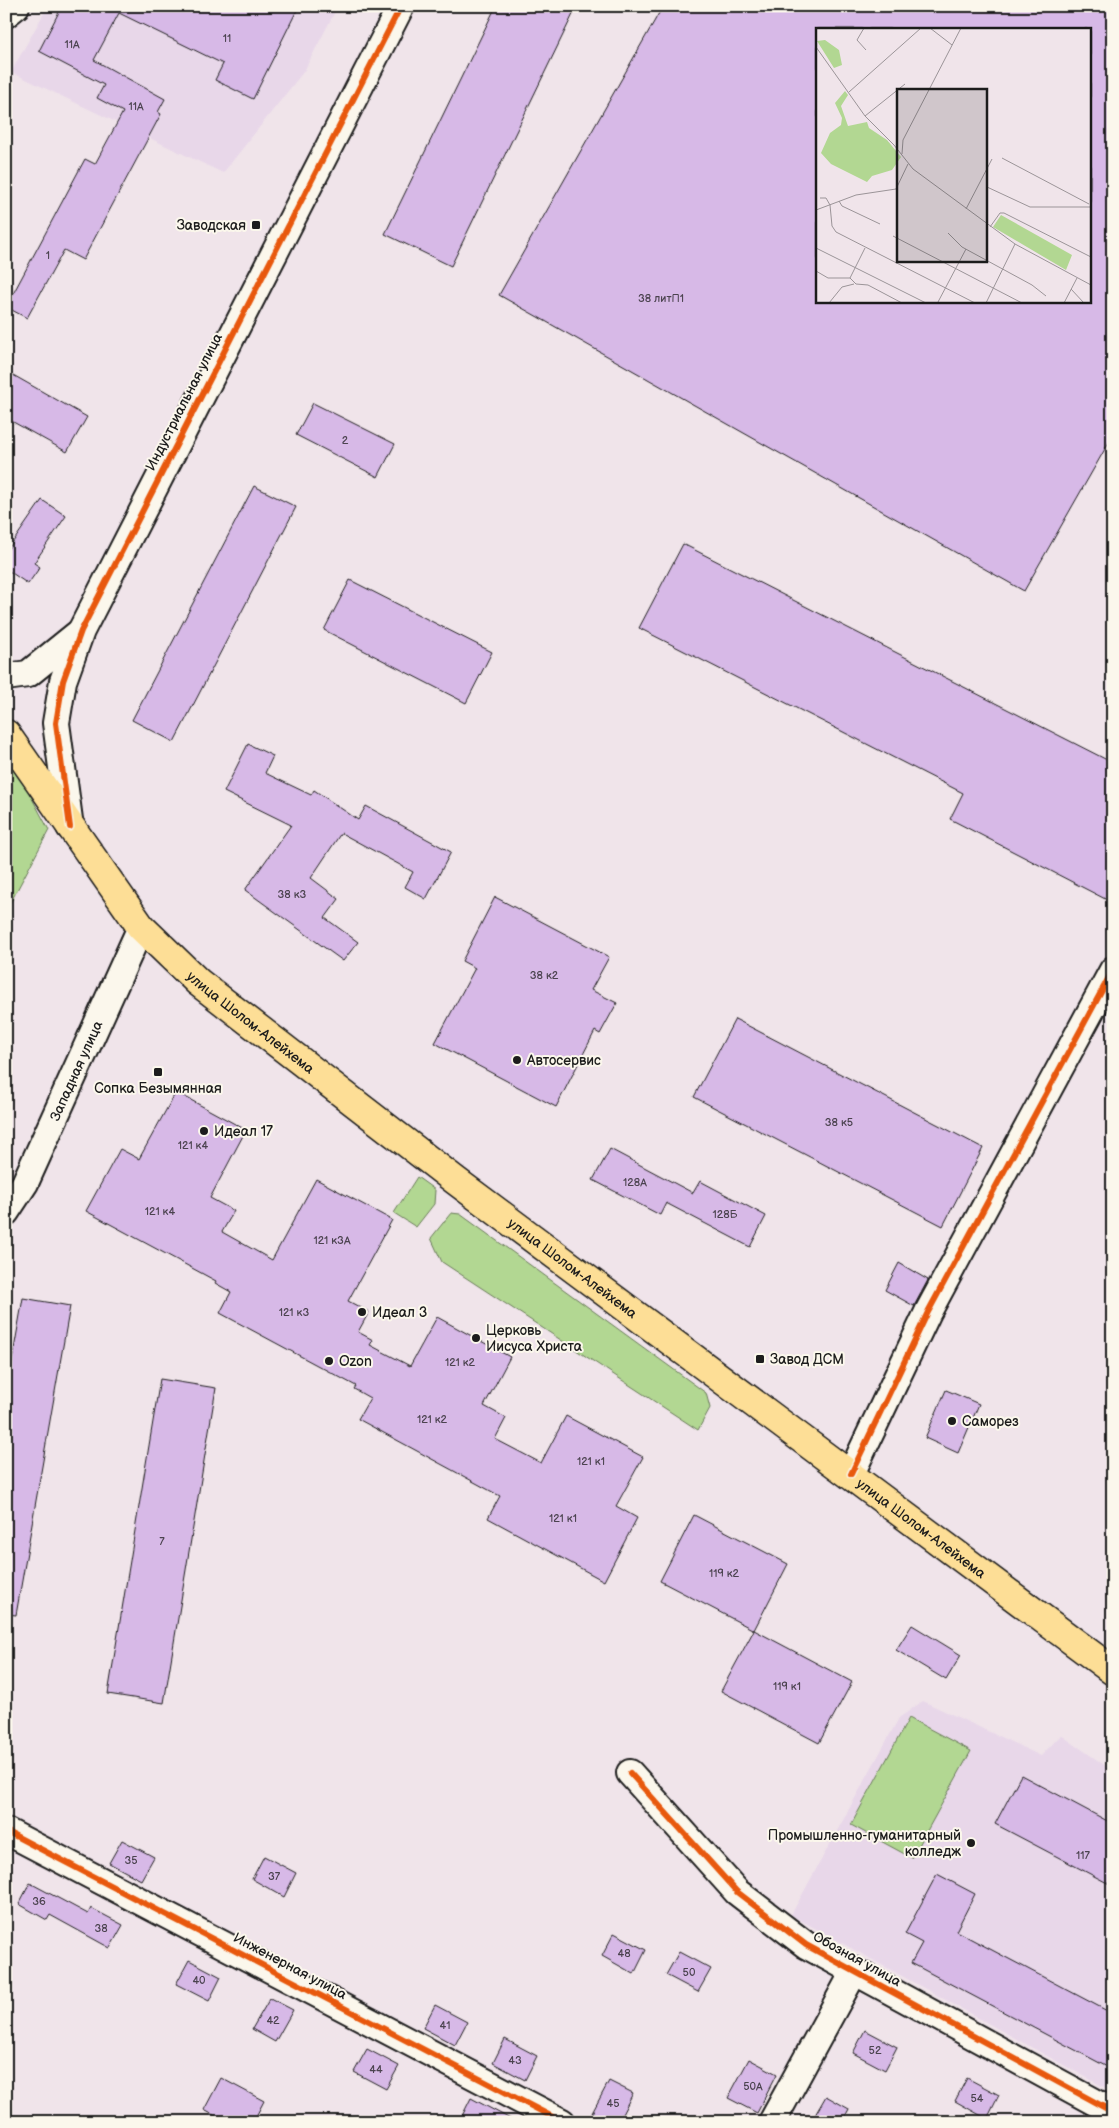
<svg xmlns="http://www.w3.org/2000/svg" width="1119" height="2128" font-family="'Balsamiq Sans',sans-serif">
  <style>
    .built { fill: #e8d7e9 }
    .green { fill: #b2d792; stroke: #677a57 }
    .building { fill: #d7b9e7; stroke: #1c1c1c; fill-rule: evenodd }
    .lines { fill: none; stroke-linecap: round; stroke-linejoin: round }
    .street-casing { stroke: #1c1c1c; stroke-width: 30 }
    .primary-casing { stroke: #1c1c1c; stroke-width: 31 }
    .street { stroke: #fbf7ec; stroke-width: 26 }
    .primary { stroke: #fdde96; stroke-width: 28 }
    .rail { stroke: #1c1c1c; stroke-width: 4 }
    .cycleway-casing { stroke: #fbf7ec; stroke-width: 9 }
    .cycleway { stroke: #e8590c; stroke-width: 6 }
    .poi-dot { fill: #1c1c1c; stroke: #fbf7ec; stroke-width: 2 }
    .labels { text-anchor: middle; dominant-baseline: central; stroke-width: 4; stroke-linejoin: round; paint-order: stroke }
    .number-label { font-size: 11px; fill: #4b434f }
    .poi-label { font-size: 14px; fill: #1c1c1c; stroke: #fbf7ec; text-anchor: start }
    .street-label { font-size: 14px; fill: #1c1c1c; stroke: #fbf7ec }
    .inset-road { fill: none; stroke: #9b9498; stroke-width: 1 }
    .view { fill: #1c1c1c; fill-opacity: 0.15; stroke: #1c1c1c; stroke-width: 2.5 }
    .inset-edge { fill: none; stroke: #1c1c1c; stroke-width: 2.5 }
  </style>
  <rect width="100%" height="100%" fill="#f0e4ea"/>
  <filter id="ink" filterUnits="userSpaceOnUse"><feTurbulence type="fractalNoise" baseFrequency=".02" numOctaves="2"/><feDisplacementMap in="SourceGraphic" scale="10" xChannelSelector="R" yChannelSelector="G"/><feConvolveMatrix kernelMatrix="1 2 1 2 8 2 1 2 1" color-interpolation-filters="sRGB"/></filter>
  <g filter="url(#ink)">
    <g class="built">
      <polygon points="48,6 338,6 304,71 223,173 11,72"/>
      <polygon points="923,1701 1041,1756 1061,1735 1113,1771 1113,2092 791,1915 899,1718"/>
    </g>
    <g class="green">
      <polygon points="6,750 49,830 6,911"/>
      <polygon points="417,1177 435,1190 434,1204 416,1227 394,1213"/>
      <polygon points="451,1213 460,1214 706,1393 710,1408 698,1430 442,1262 431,1238"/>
      <polygon points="909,1718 971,1751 912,1858 851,1825"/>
    </g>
    <g class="building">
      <polygon points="62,6 299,6 253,99 215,80 223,64 119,13 94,60 165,99 158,112 161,114 83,260 64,250 27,318 6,307 85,159 95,164 123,112 97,98 104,85 39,51"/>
      <polygon points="496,6 577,6 451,266 385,234"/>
      <path d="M 663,6 L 1113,6 L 1113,435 L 1024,591 L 499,295 ZM 818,29 L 1090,29 L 1090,301 L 818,301 Z"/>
      <polygon points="6,371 87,417 67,452 6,418"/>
      <polygon points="313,403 395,444 378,477 296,435"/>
      <polygon points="254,486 296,507 174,742 132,720"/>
      <polygon points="42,500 66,516 34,563 40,567 28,584 6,569 6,552"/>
      <polygon points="683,544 1113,763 1113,903 950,819 963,793 639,628"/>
      <polygon points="350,580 492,652 466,703 324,630"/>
      <polygon points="248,744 273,756 265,773 311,795 314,790 358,820 366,806 451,852 426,899 405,887 413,872 341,833 311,878 339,899 325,918 358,942 343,961 245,890 291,825 224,792"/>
      <polygon points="495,897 609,957 591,990 617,1003 600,1034 595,1031 556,1107 435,1043 475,968 462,961"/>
      <polygon points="735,1019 983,1148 943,1226 694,1097"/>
      <polygon points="176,1092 246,1130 210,1198 234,1211 222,1232 272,1260 316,1179 392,1220 348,1301 369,1312 358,1332 373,1340 370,1345 410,1366 437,1317 510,1357 484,1406 506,1418 495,1439 541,1463 566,1416 643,1457 616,1506 637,1518 604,1581 488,1518 500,1496 358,1419 370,1398 354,1389 356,1386 220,1313 231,1292 215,1283 216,1281 86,1211 120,1149 139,1159"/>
      <polygon points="610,1149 693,1193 700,1181 766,1216 750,1247 666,1203 660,1215 593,1180"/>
      <polygon points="899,1263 928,1280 914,1306 885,1290"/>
      <polygon points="23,1298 70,1306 16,1615 6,1614 6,1395"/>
      <polygon points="160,1379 216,1388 164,1703 108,1694"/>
      <polygon points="946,1390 979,1404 958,1453 925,1438"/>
      <polygon points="694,1515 788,1564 754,1630 660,1581"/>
      <polygon points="912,1625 961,1655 946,1680 896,1650"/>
      <polygon points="754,1630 852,1682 819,1743 721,1691"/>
      <polygon points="1021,1775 1113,1824 1113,1886 995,1824"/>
      <polygon points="122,1840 154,1857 141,1880 109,1863"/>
      <polygon points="264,1856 296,1873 284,1897 252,1879"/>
      <polygon points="937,1874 975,1894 956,1931 1113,2014 1113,2070 911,1963 922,1943 905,1934"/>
      <polygon points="30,1883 88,1914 91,1908 123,1925 110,1948 50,1915 47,1920 19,1904"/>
      <polygon points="614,1933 646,1950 634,1974 602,1956"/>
      <polygon points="679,1952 711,1969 698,1992 666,1975"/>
      <polygon points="189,1960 221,1977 209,2001 176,1984"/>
      <polygon points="270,1998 293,2010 275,2042 252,2029"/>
      <polygon points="435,2005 467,2022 455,2045 423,2028"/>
      <polygon points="865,2030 897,2047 885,2070 853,2053"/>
      <polygon points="505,2039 537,2056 525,2080 493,2063"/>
      <polygon points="367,2049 399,2066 386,2089 354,2072"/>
      <polygon points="749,2059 777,2074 757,2113 728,2098"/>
      <polygon points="221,2078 264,2101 253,2122 227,2122 204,2110"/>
      <polygon points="967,2078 999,2095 987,2119 955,2101"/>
      <polygon points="609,2081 633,2093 618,2122 610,2122 592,2113"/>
      <polygon points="826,2096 849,2109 842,2122 811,2122"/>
      <polygon points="471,2098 516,2122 472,2122 462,2116"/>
    </g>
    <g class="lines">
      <defs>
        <g id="street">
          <polyline points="6,14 16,6"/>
          <polyline points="6,677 28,674 80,632"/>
          <polyline points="70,827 56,723 63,681 81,631 401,6"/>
          <path id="s1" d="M 6,1212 L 25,1183 L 141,927"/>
          <polyline points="851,1474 928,1312 1113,970"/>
          <polyline points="630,1773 737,1892 806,1945 1113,2112"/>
          <polyline points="6,1831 562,2122"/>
          <polyline points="772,2122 854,1972"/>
        </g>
        <g id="primary">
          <path id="s2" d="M 6,734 L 141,927 L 198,982 L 456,1181 L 1113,1671"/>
        </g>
      </defs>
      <use href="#street" class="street-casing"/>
      <use href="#primary" class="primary-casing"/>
      <use href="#street" class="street"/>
      <use href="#primary" class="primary"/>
      <polyline class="rail" points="1110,1210 1113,1211"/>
      <defs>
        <g id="cycleway">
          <polyline points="70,827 56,723 63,681 81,631 401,6"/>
          <polyline points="851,1474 928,1312 1113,970"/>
          <polyline points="630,1773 737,1892 806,1945 1113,2112"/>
          <polyline points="6,1831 562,2122"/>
        </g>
      </defs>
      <use href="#cycleway" class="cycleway-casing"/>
      <use href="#cycleway" class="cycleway"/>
    </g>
  </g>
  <g class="poi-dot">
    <rect x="251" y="220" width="10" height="10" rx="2.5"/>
    <circle cx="517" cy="1060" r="5"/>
    <rect x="153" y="1067" width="10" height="10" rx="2.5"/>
    <circle cx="204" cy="1131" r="5"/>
    <circle cx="362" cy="1312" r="5"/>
    <circle cx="476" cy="1338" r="5"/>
    <rect x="755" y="1354" width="10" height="10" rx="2.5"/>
    <circle cx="329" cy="1361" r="5"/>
    <circle cx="952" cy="1421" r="5"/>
    <circle cx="971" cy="1843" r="5"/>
  </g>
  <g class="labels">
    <g class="number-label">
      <text x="227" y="38">11</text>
      <text x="72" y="44">11А</text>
      <text x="136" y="106">11А</text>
      <text x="48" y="255">1</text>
      <text x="661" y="298">38 литП1</text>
      <text x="345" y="440">2</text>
      <text x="292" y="894">38 к3</text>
      <text x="544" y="975">38 к2</text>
      <text x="839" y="1122">38 к5</text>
      <text x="193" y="1145">121 к4</text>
      <text x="635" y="1182">128А</text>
      <text x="160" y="1211">121 к4</text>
      <text x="725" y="1214">128Б</text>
      <text x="332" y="1240">121 к3А</text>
      <text x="294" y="1312">121 к3</text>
      <text x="460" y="1362">121 к2</text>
      <text x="432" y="1419">121 к2</text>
      <text x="591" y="1461">121 к1</text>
      <text x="563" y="1518">121 к1</text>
      <text x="162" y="1541">7</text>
      <text x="724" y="1573">119 к2</text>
      <text x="787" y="1686">119 к1</text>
      <text x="1083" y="1855">117</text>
      <text x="131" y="1860">35</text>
      <text x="274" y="1876">37</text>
      <text x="39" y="1901">36</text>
      <text x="101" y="1928">38</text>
      <text x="624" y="1953">48</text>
      <text x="689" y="1972">50</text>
      <text x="199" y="1980">40</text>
      <text x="273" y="2020">42</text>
      <text x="445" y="2025">41</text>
      <text x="875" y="2050">52</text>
      <text x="515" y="2060">43</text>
      <text x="376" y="2069">44</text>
      <text x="753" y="2086">50А</text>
      <text x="977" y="2098">54</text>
      <text x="613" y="2103">45</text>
    </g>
    <g class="poi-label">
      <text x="246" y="225" text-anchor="end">Заводская</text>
      <text x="527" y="1060">Автосервис</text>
      <text x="158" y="1088" text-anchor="middle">Сопка Безымянная</text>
      <text x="214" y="1131">Идеал 17</text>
      <text x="372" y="1312">Идеал 3</text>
      <text x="486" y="1330">Церковь<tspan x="486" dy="16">Иисуса Христа</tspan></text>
      <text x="770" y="1359">Завод ДСМ</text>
      <text x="339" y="1361">Ozon</text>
      <text x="962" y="1421">Саморез</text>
      <text x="961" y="1835" text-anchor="end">Промышленно-гуманитарный<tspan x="961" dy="16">колледж</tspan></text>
    </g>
    <g class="street-label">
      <text transform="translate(184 402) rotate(-63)">Индустриальная улица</text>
      <text stroke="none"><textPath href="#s2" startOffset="381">улица Шолом-Алейхема</textPath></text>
      <text stroke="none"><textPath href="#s1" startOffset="158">Западная улица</textPath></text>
      <text stroke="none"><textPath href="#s2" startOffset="786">улица Шолом-Алейхема</textPath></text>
      <text stroke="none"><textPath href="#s2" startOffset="1221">улица Шолом-Алейхема</textPath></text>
      <text transform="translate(857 1959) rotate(29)">Обозная улица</text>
      <text transform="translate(290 1966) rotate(28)">Инженерная улица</text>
    </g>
  </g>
  <g transform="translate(816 28)">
    <rect width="275" height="275" fill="#f0e4ea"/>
    <path d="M 9,12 L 23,22 L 26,37 L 18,40 L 1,13 ZM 29,63 L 32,67 L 25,78 L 32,98 L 51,94 L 53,100 L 71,112 L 85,129 L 76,142 L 56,148 L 51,154 L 15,136 L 5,125 L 14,105 L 25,97 L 26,90 L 19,75 ZM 185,187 L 256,227 L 250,242 L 177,199 Z" fill="#b2d792"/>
    <path class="inset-road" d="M 48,0 L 41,12 L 50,22M 114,0 L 136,17M 0,19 L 49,88 L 78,117 L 97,141 L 199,216 L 275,257M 33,64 L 105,0M 49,88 L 89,56M 86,126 L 87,112 L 145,0M 186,130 L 273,176M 171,159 L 214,179 L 275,179M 4,170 L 10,170 L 14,177 L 16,198 L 20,204 L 159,275M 23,173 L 26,178 L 64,196M 150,181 L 176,131M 0,182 L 40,167 L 80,161 L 92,136M 174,199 L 184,185 L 188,185 L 275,229M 132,205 L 146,219 L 216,257 L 230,268M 77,208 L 206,275M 0,220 L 110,275M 0,243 L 12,250 L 34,250M 34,250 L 40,256 L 52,257 L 86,275M 34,250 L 49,220M 255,261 L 268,275M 122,274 L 150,221M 13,275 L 26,259 L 38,256M 170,275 L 199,216M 248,275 L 261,250"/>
    <path class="view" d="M 81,61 L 171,61 L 171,234 L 81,234 Z"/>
    <rect width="275" height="275" class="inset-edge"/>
  </g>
  <rect width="1119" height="2128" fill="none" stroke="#fbf7ec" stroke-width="25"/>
  <rect x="12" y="12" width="1094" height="2103" fill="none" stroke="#1c1c1c" stroke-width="2" filter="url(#ink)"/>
</svg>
